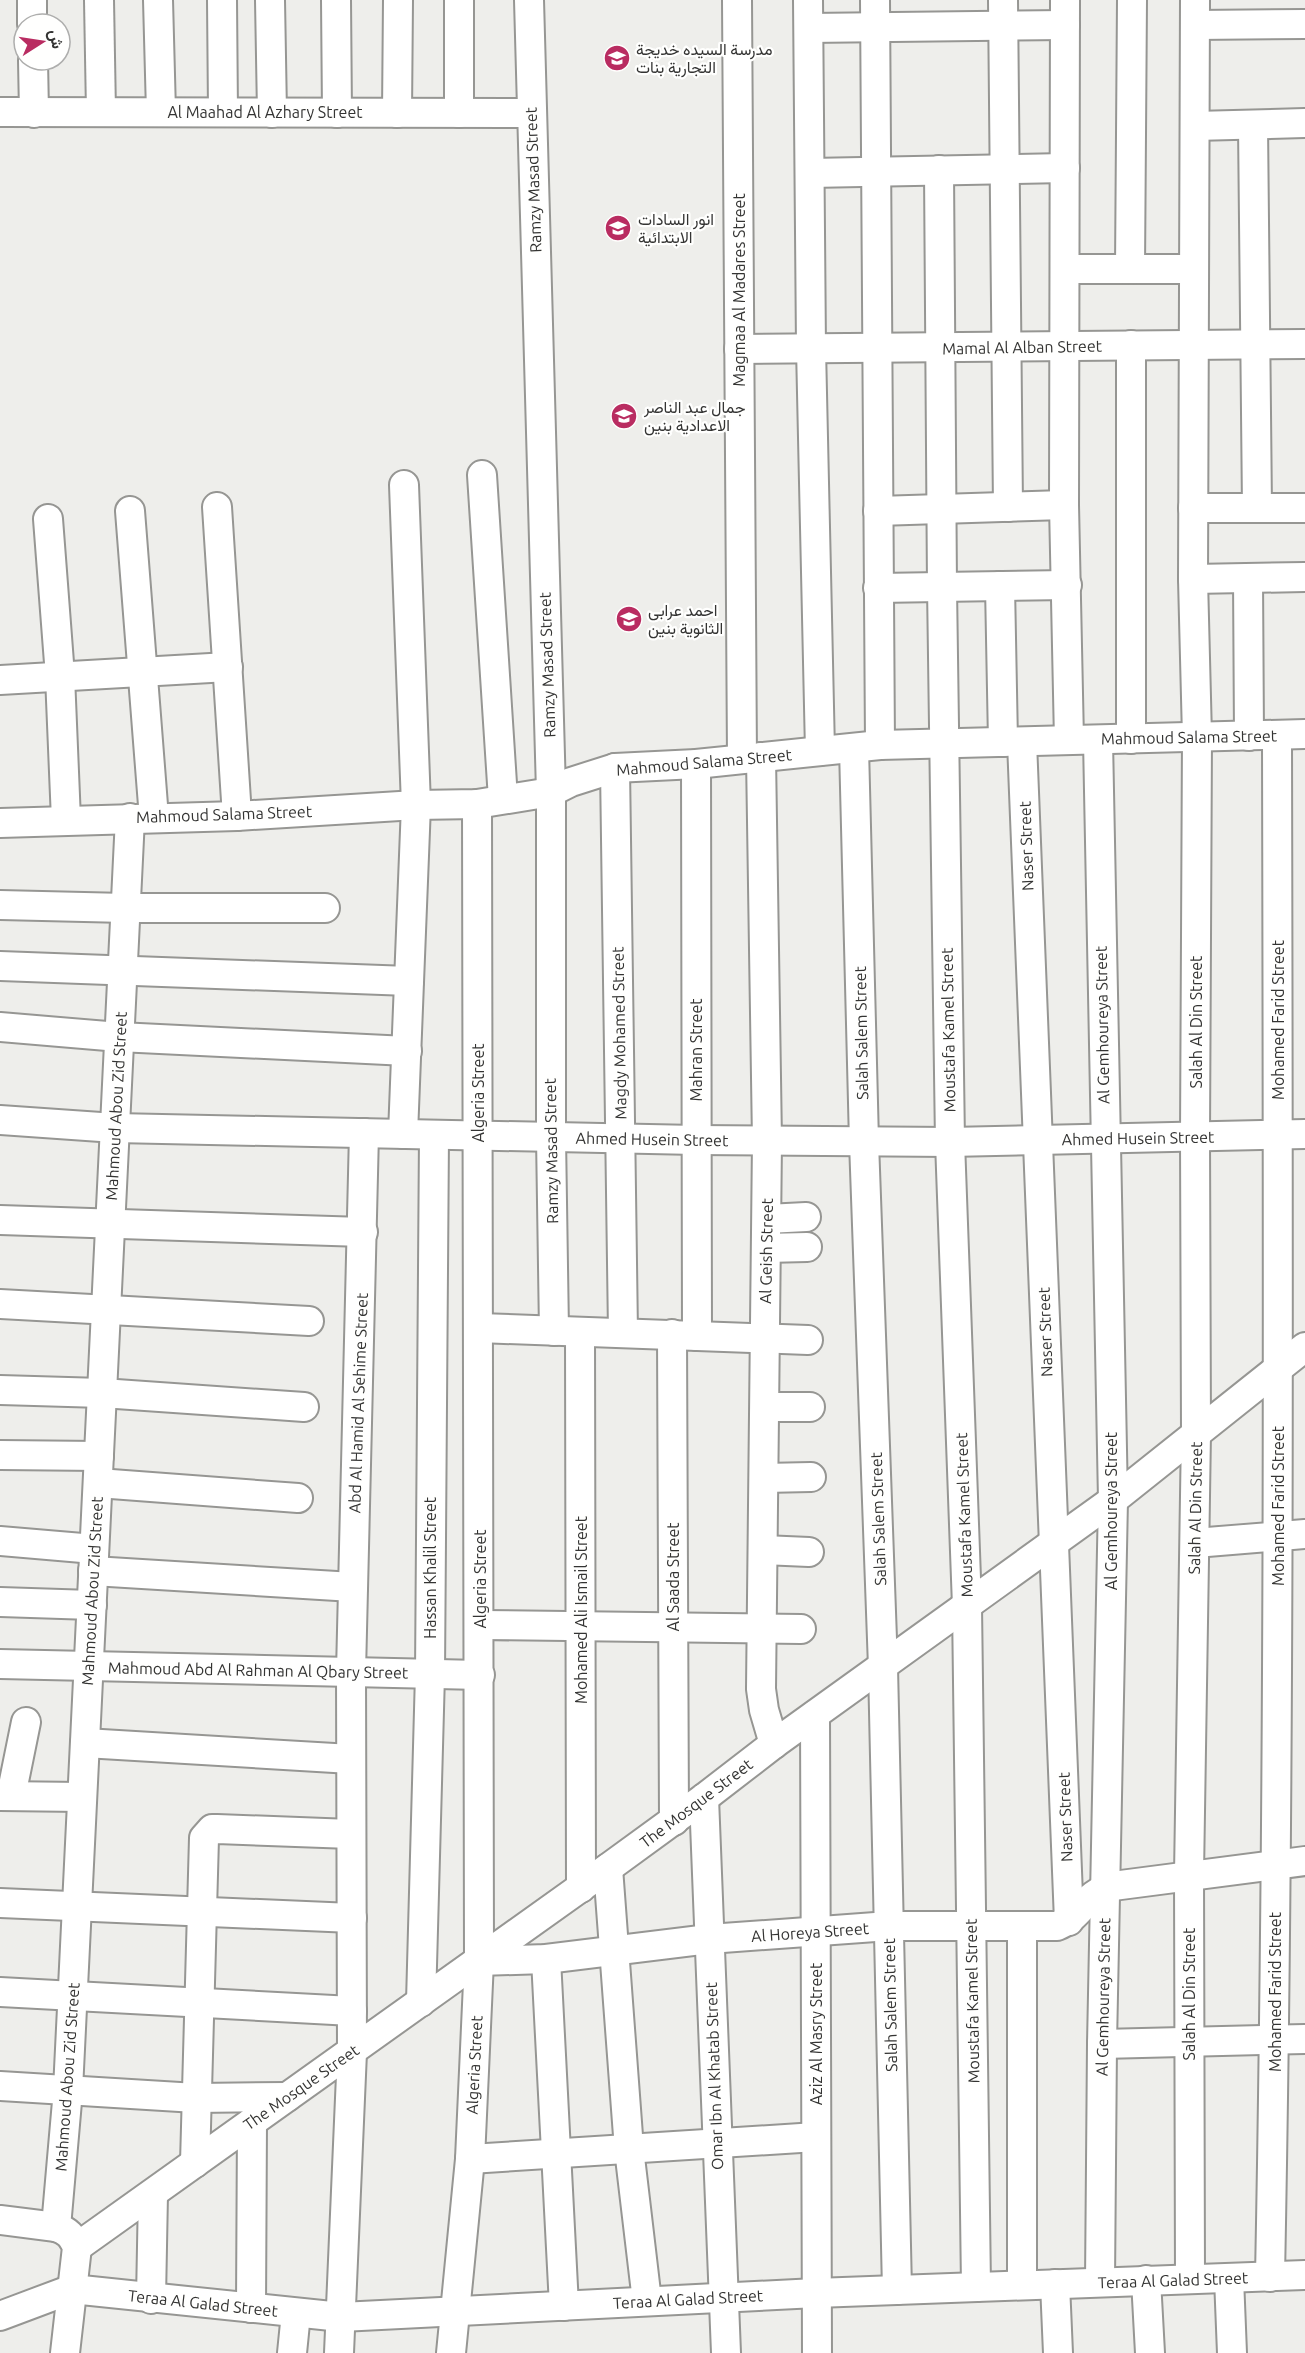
<svg xmlns="http://www.w3.org/2000/svg" width="1305" height="2353" font-family="Ubuntu,Vazirmatn,sans-serif">
  <style>
    .lines { fill: none; stroke-linecap: round; stroke-linejoin: round }
    .minor-casing { stroke: #969693; stroke-width: 32 }
    .minor { stroke: #fff; stroke-width: 28 }
    .labels { text-anchor: middle; dominant-baseline: central; stroke-width: 4.5; stroke-linejoin: round; paint-order: stroke }
    .poi-label { font-size: 16px; fill: #343433; stroke: #fffffe; text-anchor: start }
    .street-label { font-size: 16px; fill: #343433; stroke: #fffffe }
  </style>
  <rect width="100%" height="100%" fill="#eeeeeb"/>
  <g class="lines">
    <defs>
      <g id="minor">
        <polyline points="32,0 32,24"/>
        <polyline points="99,0 101,112"/>
        <polyline points="158,0 161,112"/>
        <polyline points="222,0 223,112"/>
        <polyline points="270,0 272,113"/>
        <polyline points="336,0 337,113"/>
        <polyline points="459,0 459,113"/>
        <polyline points="529,0 551,792 551,1137 554,1331"/>
        <polyline points="737,0 742,759"/>
        <polyline points="808,0 811,348 820,751"/>
        <polyline points="875,0 880,745"/>
        <polyline points="1003,0 1008,507"/>
        <polyline points="1065,0 1064,505 1069,740"/>
        <polyline points="1195,25 1305,24"/>
        <polyline points="809,28 1065,25"/>
        <polyline points="33,60 34,113"/>
        <polyline points="0,112 531,113"/>
        <polyline points="397,113 398,0"/>
        <polyline points="1253,125 1257,508"/>
        <polyline points="1195,126 1305,123"/>
        <polyline points="939,170 942,587 950,1142 967,1606 976,2287"/>
        <polyline points="810,173 1065,168"/>
        <polyline points="1066,269 1194,269"/>
        <polyline points="1130,269 1132,0"/>
        <polyline points="739,349 1305,344"/>
        <polyline points="482,475 503,799"/>
        <polyline points="217,507 237,816"/>
        <polyline points="1193,508 1305,508"/>
        <polyline points="130,511 154,818"/>
        <polyline points="878,511 1064,505"/>
        <polyline points="48,519 60,676 66,820"/>
        <polyline points="1248,578 1249,736"/>
        <polyline points="1193,579 1305,577"/>
        <polyline points="1000,586 1003,742"/>
        <polyline points="878,588 1067,585"/>
        <polyline points="0,680 228,667"/>
        <polyline points="1131,739 1131,345"/>
        <polyline points="1098,740 1113,1500 1102,2044 1100,2282"/>
        <polyline points="1022,742 1069,1921"/>
        <polyline points="854,748 864,1142 883,1667 897,2290"/>
        <polyline points="761,757 767,1141 761,1689 764,1710 774,1744"/>
        <polyline points="696,764 697,1336"/>
        <polyline points="615,768 623,1333"/>
        <polyline points="0,823 237,816 416,805 477,804 551,792 571,782 615,768 696,764 880,745 1305,734"/>
        <polyline points="0,905 126,908 325,908"/>
        <polyline points="0,966 409,981"/>
        <polyline points="0,1027 119,1037 407,1051"/>
        <polyline points="0,1120 115,1128 696,1140 950,1142 1305,1134"/>
        <polyline points="403,1134 416,805 404,485"/>
        <polyline points="767,1219 806,1217"/>
        <polyline points="0,1220 363,1232"/>
        <polyline points="766,1248 807,1247"/>
        <polyline points="0,1304 309,1321"/>
        <polyline points="479,1328 808,1340"/>
        <polyline points="580,1332 581,1888"/>
        <polyline points="672,1334 674,1821"/>
        <polyline points="0,1390 102,1393 304,1407"/>
        <polyline points="765,1407 810,1407"/>
        <polyline points="0,1455 99,1456"/>
        <polyline points="764,1478 811,1477"/>
        <polyline points="98,1483 298,1498"/>
        <polyline points="0,1541 94,1549"/>
        <polyline points="1195,1543 1305,1534"/>
        <polyline points="763,1550 809,1552"/>
        <polyline points="93,1571 353,1587"/>
        <polyline points="0,1602 92,1605"/>
        <polyline points="480,1625 801,1629"/>
        <polyline points="0,1664 480,1675"/>
        <polyline points="815,1715 817,2353"/>
        <polyline points="85,1743 351,1759"/>
        <polyline points="0,1796 82,1797"/>
        <polyline points="11,1796 26,1722"/>
        <polyline points="704,1798 726,2353"/>
        <polyline points="608,1868 629,2149 647,2301"/>
        <polyline points="0,1903 352,1918"/>
        <polyline points="1022,1926 1022,2285"/>
        <polyline points="546,1959 564,2306"/>
        <path d="M 479,1961 L 546,1959 L 709,1939 L 889,1926 L 1057,1926 C 1084,1915 1082,1895 1113,1886 L 1305,1861"/>
        <polyline points="0,1992 352,2011"/>
        <polyline points="421,2002 430,1674 434,1135"/>
        <polyline points="1102,2044 1305,2039"/>
        <polyline points="0,2086 196,2098 287,2097"/>
        <polyline points="470,2159 816,2137"/>
        <polyline points="195,2163 204,1838 212,1829 217,1829 351,1834"/>
        <polyline points="0,2220 56,2227"/>
        <polyline points="77,2247 608,1868 704,1798 774,1744 1113,1500 1305,1347"/>
        <path d="M 1270,2277 C 1280,1763 1278,1249 1277,735"/>
        <polyline points="1229,2278 1232,2353"/>
        <polyline points="1190,2279 1189,1875 1196,1433 1195,1137 1197,737 1193,579 1195,0"/>
        <polyline points="1146,2280 1150,2353"/>
        <polyline points="1055,2284 1058,2353"/>
        <polyline points="151,2299 153,2194"/>
        <polyline points="251,2308 252,2122"/>
        <polyline points="0,2316 72,2289 341,2317 816,2293 1305,2275"/>
        <path d="M 65,2353 L 77,2247 C 72,2236 68,2231 56,2227 L 68,2090 L 130,818"/>
        <polyline points="292,2353 296,2313"/>
        <polyline points="339,2353 352,2052 351,1672 364,1133"/>
        <polyline points="451,2353 470,2159 479,1961 477,804"/>
      </g>
    </defs>
    <use href="#minor" class="minor-casing"/>
    <use href="#minor" class="minor"/>
  </g>
  <defs>
    <symbol id="school-disc" viewBox="-11 -11 22 22"><circle r="9.5" fill="#b92c61" stroke="#fffffe"/><path d="M0-5L7-2L0 1L-7-2ZM-4 1L0 2.5L4 1V4Q0 6-4 4Z" fill="#fff"/></symbol>
  </defs>
  <g fill-rule="evenodd">
    <use href="#school-disc" x="602" y="43" width="30" height="30"/>
    <use href="#school-disc" x="603" y="213" width="30" height="30"/>
    <use href="#school-disc" x="609" y="401" width="30" height="30"/>
    <use href="#school-disc" x="614" y="604" width="30" height="30"/>
  </g>
  <g class="labels">
    <g class="poi-label">
      <text x="636" y="49">مدرسة السيده خديجة<tspan x="636" dy="18">التجارية بنات</tspan></text>
      <text x="638" y="219">انور السادات<tspan x="638" dy="18">الابتدائية</tspan></text>
      <text x="644" y="407">جمال عبد الناصر<tspan x="644" dy="18">الاعدادية بنين</tspan></text>
      <text x="648" y="610">احمد عرابى<tspan x="648" dy="18">الثانوية بنين</tspan></text>
    </g>
    <g class="street-label">
      <text x="265" y="112">Al Maahad Al Azhary Street</text>
      <text transform="translate(533 180) rotate(-92)">Ramzy Masad Street</text>
      <text transform="translate(739 290) rotate(-90)">Magmaa Al Madares Street</text>
      <text transform="translate(1022 347) rotate(-1)">Mamal Al Alban Street</text>
      <text transform="translate(547 665) rotate(-92)">Ramzy Masad Street</text>
      <text transform="translate(1189 737) rotate(-1)">Mahmoud Salama Street</text>
      <text transform="translate(704 762) rotate(-5)">Mahmoud Salama Street</text>
      <text transform="translate(224 814) rotate(-2)">Mahmoud Salama Street</text>
      <text transform="translate(1026 846) rotate(-92)">Naser Street</text>
      <text transform="translate(1278 1020) rotate(-90)">Mohamed Farid Street</text>
      <text transform="translate(1196 1022) rotate(-90)">Salah Al Din Street</text>
      <text transform="translate(1102 1025) rotate(-91)">Al Gemhoureya Street</text>
      <text transform="translate(948 1030) rotate(-91)">Moustafa Kamel Street</text>
      <text transform="translate(619 1033) rotate(-91)">Magdy Mohamed Street</text>
      <text transform="translate(861 1033) rotate(-91)">Salah Salem Street</text>
      <text transform="translate(696 1050) rotate(-90)">Mahran Street</text>
      <text transform="translate(478 1093) rotate(-90)">Algeria Street</text>
      <text transform="translate(116 1106) rotate(-87)">Mahmoud Abou Zid Street</text>
      <text transform="translate(1138 1138) rotate(-1)">Ahmed Husein Street</text>
      <text transform="translate(652 1139) rotate(1)">Ahmed Husein Street</text>
      <text transform="translate(551 1151) rotate(-91)">Ramzy Masad Street</text>
      <text transform="translate(766 1251) rotate(-89)">Al Geish Street</text>
      <text transform="translate(1045 1332) rotate(-92)">Naser Street</text>
      <text transform="translate(358 1403) rotate(-88)">Abd Al Hamid Al Sehime Street</text>
      <text transform="translate(1278 1506) rotate(-90)">Mohamed Farid Street</text>
      <text transform="translate(1195 1508) rotate(-89)">Salah Al Din Street</text>
      <text transform="translate(1111 1511) rotate(-90)">Al Gemhoureya Street</text>
      <text transform="translate(964 1515) rotate(-92)">Moustafa Kamel Street</text>
      <text transform="translate(878 1519) rotate(-92)">Salah Salem Street</text>
      <text transform="translate(430 1568) rotate(-90)">Hassan Khalil Street</text>
      <text transform="translate(673 1577) rotate(-90)">Al Saada Street</text>
      <text transform="translate(480 1579) rotate(-90)">Algeria Street</text>
      <text transform="translate(92 1591) rotate(-87)">Mahmoud Abou Zid Street</text>
      <text transform="translate(581 1610) rotate(-90)">Mohamed Ali Ismail Street</text>
      <text transform="translate(258 1670) rotate(1)">Mahmoud Abd Al Rahman Al Qbary Street</text>
      <text transform="translate(696 1803) rotate(-37)">The Mosque Street</text>
      <text transform="translate(1065 1817) rotate(-92)">Naser Street</text>
      <text transform="translate(810 1932) rotate(-4)">Al Horeya Street</text>
      <text transform="translate(1275 1992) rotate(-90)">Mohamed Farid Street</text>
      <text transform="translate(1189 1994) rotate(-90)">Salah Al Din Street</text>
      <text transform="translate(1103 1997) rotate(-89)">Al Gemhoureya Street</text>
      <text transform="translate(972 2001) rotate(-91)">Moustafa Kamel Street</text>
      <text transform="translate(890 2005) rotate(-91)">Salah Salem Street</text>
      <text transform="translate(816 2034) rotate(-90)">Aziz Al Masry Street</text>
      <text transform="translate(474 2065) rotate(-87)">Algeria Street</text>
      <text transform="translate(714 2076) rotate(-92)">Omar Ibn Al Khatab Street</text>
      <text transform="translate(67 2077) rotate(-86)">Mahmoud Abou Zid Street</text>
      <text transform="translate(301 2087) rotate(-35)">The Mosque Street</text>
      <text transform="translate(1173 2280) rotate(-2)">Teraa Al Galad Street</text>
      <text transform="translate(688 2299) rotate(-3)">Teraa Al Galad Street</text>
      <text transform="translate(203 2303) rotate(6)">Teraa Al Galad Street</text>
    </g>
  </g>
  <g transform="translate(42 42) rotate(78)"><circle r="28" fill="#fffffe" stroke="#aeaead" stroke-width="1.5"/>
  <path d="M0-4.5L10 22L0 15L-10 22Z" fill="#b92c61"/>
  <text y="-9" font-size="16" font-weight="bold" text-anchor="middle" fill="#343433">ش</text>
  </g>
</svg>
